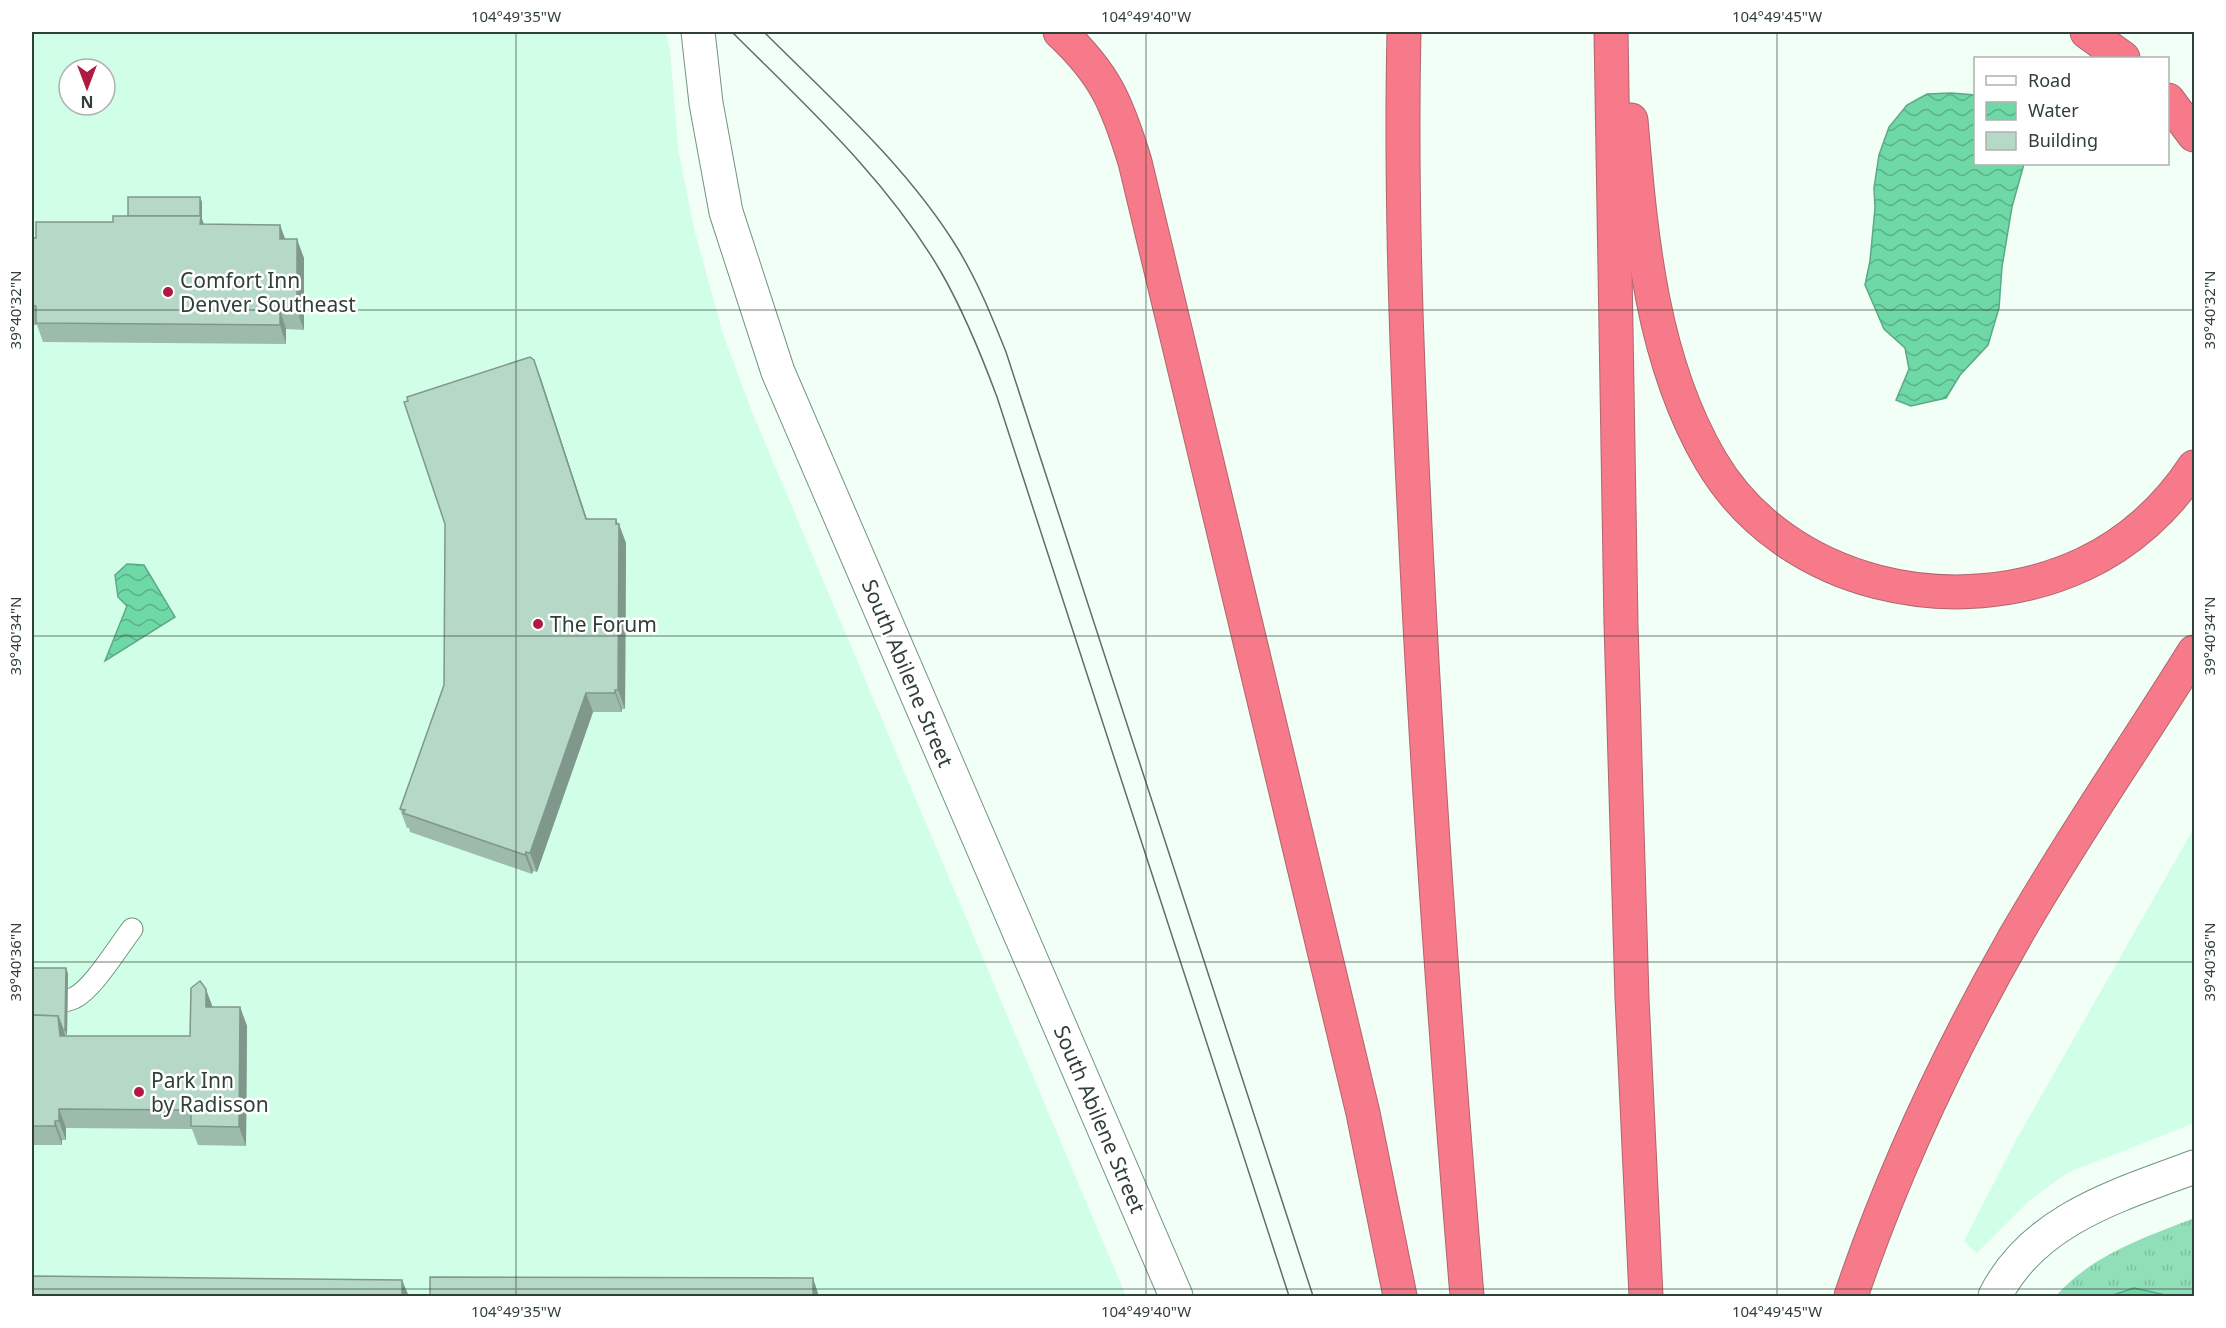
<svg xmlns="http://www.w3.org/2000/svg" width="2226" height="1328" font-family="'Noto Sans',sans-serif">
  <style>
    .built { fill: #d1fee6; fill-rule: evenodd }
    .grass { fill: url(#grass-tufts) }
    .water { fill: url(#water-waves); stroke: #5baa85; stroke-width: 1.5 }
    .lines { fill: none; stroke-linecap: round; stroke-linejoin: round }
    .lane-casing { stroke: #739482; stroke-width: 23 }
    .street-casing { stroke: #739482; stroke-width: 35 }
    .secondary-casing { stroke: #739482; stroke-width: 35 }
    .highway-casing { stroke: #b1656d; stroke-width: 35 }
    .lane { stroke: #fff; stroke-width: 21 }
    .street { stroke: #fff; stroke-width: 33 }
    .secondary { stroke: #fff; stroke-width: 33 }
    .highway { stroke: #f77a8a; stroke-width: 33 }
    .tram { stroke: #606e66; stroke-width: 1.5 }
    .wall { fill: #9cbbaa }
    .shaded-wall { fill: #7f988b }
    .building { fill: #b5d9c6; stroke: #7f988b; stroke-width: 1.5 }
    .ticks { fill: none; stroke: #303f37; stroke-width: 1.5; stroke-opacity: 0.45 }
    .poi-dot { fill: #ae1a41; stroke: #fff; stroke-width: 2 }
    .labels { text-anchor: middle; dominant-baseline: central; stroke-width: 5; stroke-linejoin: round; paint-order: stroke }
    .poi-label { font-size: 21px; fill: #303f37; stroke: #fff; text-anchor: start }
    .street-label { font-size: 21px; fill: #303f37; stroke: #fff }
    .neatline { fill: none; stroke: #303f37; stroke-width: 2 }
    .ticks-label { font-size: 15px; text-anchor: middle; fill: #303f37 }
  </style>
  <defs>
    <pattern id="grass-tufts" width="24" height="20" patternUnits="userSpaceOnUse" patternTransform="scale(1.5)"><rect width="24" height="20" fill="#91dfb8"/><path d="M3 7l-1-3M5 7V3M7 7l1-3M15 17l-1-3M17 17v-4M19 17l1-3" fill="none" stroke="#7dc09f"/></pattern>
    <pattern id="water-waves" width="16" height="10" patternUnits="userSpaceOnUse" patternTransform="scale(1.5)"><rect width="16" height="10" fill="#6ed8a6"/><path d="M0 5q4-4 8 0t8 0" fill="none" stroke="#5bb188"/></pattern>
  </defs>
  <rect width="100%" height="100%" fill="#f1fff7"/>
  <g class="built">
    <path d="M 32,32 L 666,32 L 670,50 L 678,148 L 694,229 L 723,334 L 752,412 L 1126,1296 L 32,1296 ZM 69,69 L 105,69 L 105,105 L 69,105 Z"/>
    <polygon points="2194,828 2194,1123 2067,1173 2030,1200 1977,1253 1964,1241 2016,1140"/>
  </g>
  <path class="grass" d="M 2194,1218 L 2194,1296 L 2056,1296 C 2093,1254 2144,1238 2194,1218 Z"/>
  <g class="water">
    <polygon points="1951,93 1975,95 1976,164 2024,164 2012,207 2002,267 1999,308 1988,345 1960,375 1946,398 1911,406 1896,400 1909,369 1905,348 1884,329 1865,285 1870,261 1875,208 1874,188 1879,155 1889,127 1907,105 1927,94"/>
    <polygon points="127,564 144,565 175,617 105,661 127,606 118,597 115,575"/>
    <polygon points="2134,1288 2170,1296 2110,1296"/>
  </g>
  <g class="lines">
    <defs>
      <path id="lane" d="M 32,1001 C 46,1003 60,1004 74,998 C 93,989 118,947 132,929"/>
      <path id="street" d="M 1995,1296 C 2034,1219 2119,1195 2194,1167"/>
      <polyline id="secondary" points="698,32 706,103 726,212 778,372 1176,1296"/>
      <g id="highway">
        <path d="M 1060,32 C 1105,74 1117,103 1135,162 L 1363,1113 L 1400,1296"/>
        <path d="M 1404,32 C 1400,209 1408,388 1417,566 C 1429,810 1447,1053 1467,1296"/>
        <polyline points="1611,32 1621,624 1632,998 1646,1296"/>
        <polyline points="2087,32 2123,58"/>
        <polyline points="2168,100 2194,135"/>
        <path d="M 1631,120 C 1641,236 1651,359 1711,461 C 1785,586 1956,624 2084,564 C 2129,543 2167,508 2194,467"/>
        <path d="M 1851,1296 C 1893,1172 1950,1051 2015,937 C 2071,839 2135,747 2194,652"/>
      </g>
    </defs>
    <use href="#lane" class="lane-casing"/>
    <use href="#street" class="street-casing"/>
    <use href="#secondary" class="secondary-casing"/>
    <use href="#highway" class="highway-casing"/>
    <use href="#lane" class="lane"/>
    <use href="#street" class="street"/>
    <use href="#secondary" class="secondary"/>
    <use href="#highway" class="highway"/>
    <g class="tram">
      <path d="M 732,32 C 807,107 887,179 941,272 C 964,312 981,354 997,397 L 1289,1296"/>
      <path d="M 764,32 C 832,100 907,166 958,249 C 978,282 992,317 1006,352 L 1313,1296"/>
    </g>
  </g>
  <g class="wall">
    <polygon points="202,202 202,219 203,224 280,225 285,239 304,258 304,330 286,329 286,344 43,342 37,325 32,325 32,238 36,238 113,222 128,216"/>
    <polygon points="541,379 587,519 616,519 626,543 625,709 622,709 622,712 593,712 537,872 533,871 532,874 410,832 409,828 407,828 400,809 444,685 445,524"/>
    <polygon points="32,968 66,968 68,974 67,1035 65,1035 65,1036 190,1036 213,1007 240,1007 247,1026 246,1146 198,1145 192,1129 66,1128 66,1140 62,1140 62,1145 32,1145"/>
  </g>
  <g class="shaded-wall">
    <polygon points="200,197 202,202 202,219 208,235 200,230"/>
    <polygon points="280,225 287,244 280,239"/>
    <polygon points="297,239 304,258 304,330 297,311"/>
    <polygon points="280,310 286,329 286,344 280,325"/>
    <polygon points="534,360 541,379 593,538 586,519"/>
    <polygon points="616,519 619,528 619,524 626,543 625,709 618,690"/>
    <polygon points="615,690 622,709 622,712 615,693"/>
    <polygon points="586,693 593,712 537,872 530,853"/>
    <polygon points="526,852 533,871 532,874 525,855"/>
    <polygon points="66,968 68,974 67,1035 65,1030"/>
    <polygon points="206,989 213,1008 206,1007"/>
    <polygon points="240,1007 247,1026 246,1146 239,1127"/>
    <polygon points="58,1016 65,1035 67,1055 60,1036"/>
    <polygon points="59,1109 66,1128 66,1140 59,1121"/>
    <polygon points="55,1121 62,1140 62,1145 55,1126"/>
    <polygon points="813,1278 818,1293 818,1296 813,1296"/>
    <polygon points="402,1280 408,1294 408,1296 402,1296"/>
  </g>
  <g class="building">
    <rect x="128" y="197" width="72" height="19"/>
    <polygon points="113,216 201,216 200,224 280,225 280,239 297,239 297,311 280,310 280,325 36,323 36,306 32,306 32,238 36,238 36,222 113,222"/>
    <polygon points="530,357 534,360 586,519 616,519 616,524 619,524 618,690 615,690 615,693 586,693 530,853 526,852 525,855 403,813 405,810 400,809 444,685 445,524 404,402 408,401 407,397"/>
    <polygon points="32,968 66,968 65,1030 63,1030 58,1016 32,1015"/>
    <polygon points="200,981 206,989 206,1007 240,1007 239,1127 191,1126 191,1110 59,1109 59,1121 55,1121 55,1126 32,1126 32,1015 58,1016 60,1036 190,1036 191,988"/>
    <polygon points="32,1276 402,1280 402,1296 32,1296"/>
    <polygon points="430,1277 813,1278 813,1296 430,1296"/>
  </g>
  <path class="ticks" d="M 516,32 L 516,1296M 1146,32 L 1146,1296M 1777,32 L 1777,1296M 32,310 L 2194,310M 32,636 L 2194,636M 32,962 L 2194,962M 32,1289 L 2194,1289"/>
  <g class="poi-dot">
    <circle cx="168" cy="292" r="6"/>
    <circle cx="538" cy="624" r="6"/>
    <circle cx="139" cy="1092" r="6"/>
  </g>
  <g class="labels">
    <g class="poi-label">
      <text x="180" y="280">Comfort Inn<tspan x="180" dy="24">Denver Southeast</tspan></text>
      <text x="550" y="624">The Forum</text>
      <text x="151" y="1080">Park Inn<tspan x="151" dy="24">by Radisson</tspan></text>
    </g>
    <g class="street-label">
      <text transform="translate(908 673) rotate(67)">South Abilene Street</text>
      <text transform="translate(1100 1119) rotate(67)">South Abilene Street</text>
    </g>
  </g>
  <rect width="2226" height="1328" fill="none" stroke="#ffffff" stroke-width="66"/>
  <rect x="1974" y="57" width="195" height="108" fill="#ffffff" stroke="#acb2af" stroke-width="1.5"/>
  <rect x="1986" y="76" width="30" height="9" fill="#ffffff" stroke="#acb2af" stroke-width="1.5"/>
  <text x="2028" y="87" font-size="18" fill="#303f37">Road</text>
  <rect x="1986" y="102" width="30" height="18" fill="url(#water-waves)" stroke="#acb2af" stroke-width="1.5"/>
  <text x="2028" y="117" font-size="18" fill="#303f37">Water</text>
  <rect x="1986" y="132" width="30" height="18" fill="#b5d9c6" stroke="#acb2af" stroke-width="1.5"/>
  <text x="2028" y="147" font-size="18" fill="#303f37">Building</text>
  <g transform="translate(87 87) rotate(180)"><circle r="28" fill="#ffffff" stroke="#acb2af" stroke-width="1.5"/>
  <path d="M0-4.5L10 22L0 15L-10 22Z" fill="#ae1a41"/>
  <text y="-9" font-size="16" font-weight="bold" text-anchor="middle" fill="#303f37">N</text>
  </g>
  <rect x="33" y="33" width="2160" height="1262" class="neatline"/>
  <g class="ticks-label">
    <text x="516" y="22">104°49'35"W</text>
    <text x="1146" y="22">104°49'40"W</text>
    <text x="1777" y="22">104°49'45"W</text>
    <text transform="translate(2210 310) rotate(-90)" y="5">39°40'32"N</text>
    <text transform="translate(16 310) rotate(-90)" y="5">39°40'32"N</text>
    <text transform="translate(2210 636) rotate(-90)" y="5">39°40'34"N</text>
    <text transform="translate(16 636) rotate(-90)" y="5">39°40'34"N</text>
    <text transform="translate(2210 962) rotate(-90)" y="5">39°40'36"N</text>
    <text transform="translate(16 962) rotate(-90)" y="5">39°40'36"N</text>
    <text x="516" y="1317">104°49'35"W</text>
    <text x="1146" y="1317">104°49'40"W</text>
    <text x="1777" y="1317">104°49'45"W</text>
  </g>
</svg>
